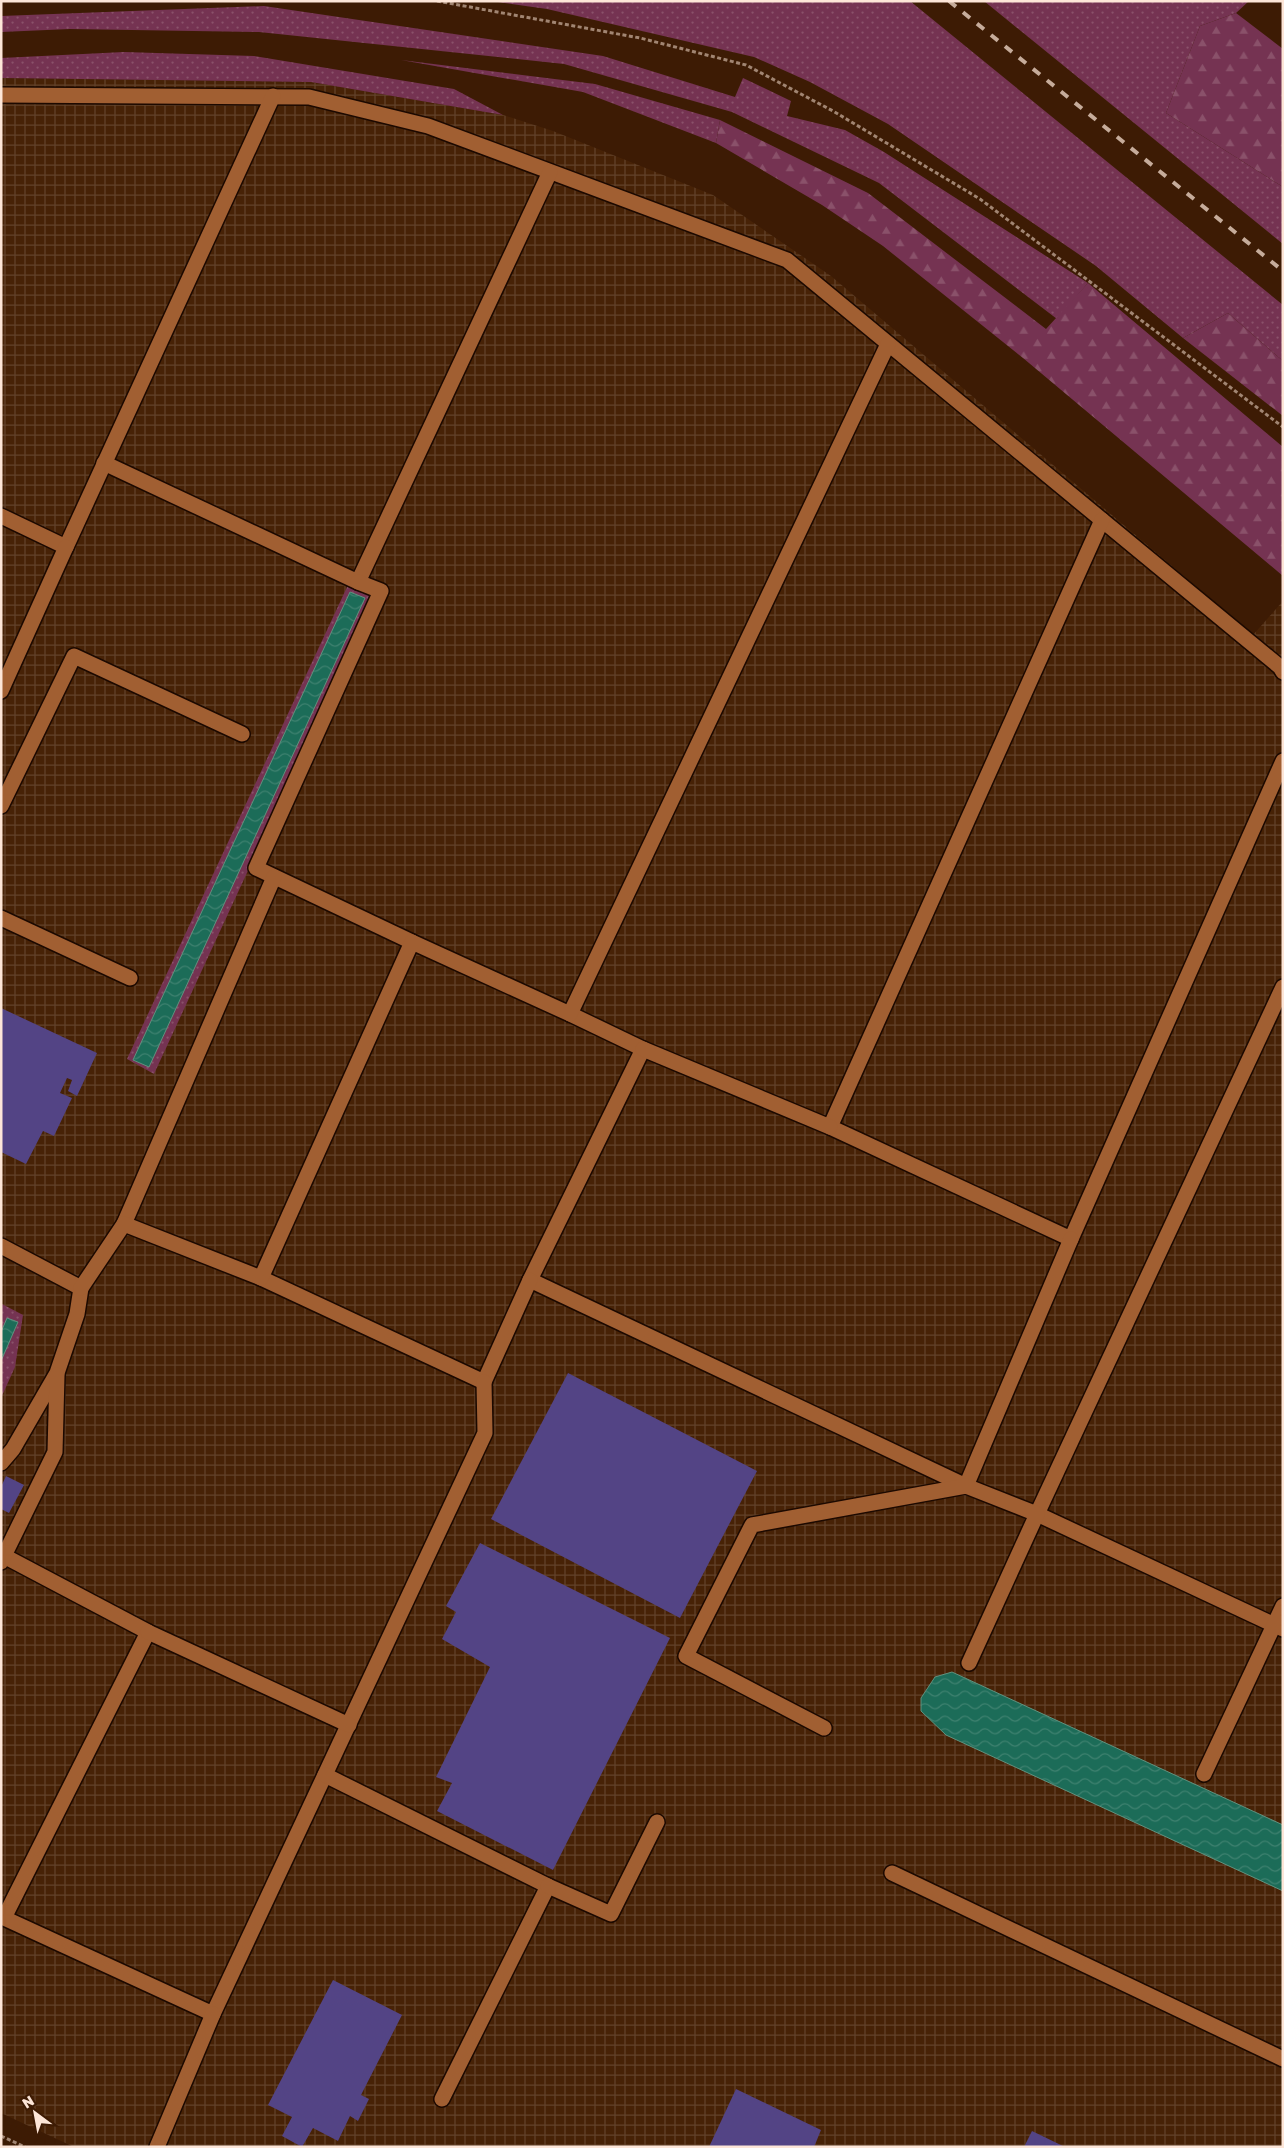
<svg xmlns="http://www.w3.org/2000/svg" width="1284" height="2148" font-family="'Golos Text',sans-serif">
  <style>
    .industrial { fill: url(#industrial-grid) }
    .grass { fill: url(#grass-dots) }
    .forest { fill: url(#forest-firs) }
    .water { fill: url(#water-waves); stroke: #60917e }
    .building { fill: #534485 }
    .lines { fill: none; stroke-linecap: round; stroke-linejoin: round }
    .service-casing { stroke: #1c0900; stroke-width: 18 }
    .path { stroke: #a18572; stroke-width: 3; stroke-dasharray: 4 2.5; stroke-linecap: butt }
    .service { stroke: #a15f32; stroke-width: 15 }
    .rail { stroke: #c6ac9b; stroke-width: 4; stroke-dasharray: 9 9; stroke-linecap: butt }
  </style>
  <defs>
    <pattern id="industrial-grid" width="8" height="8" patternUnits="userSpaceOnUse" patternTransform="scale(1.25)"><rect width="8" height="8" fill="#472206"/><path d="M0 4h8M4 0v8" fill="none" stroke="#62422a"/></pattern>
    <pattern id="grass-dots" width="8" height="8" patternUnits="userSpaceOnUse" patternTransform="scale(1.25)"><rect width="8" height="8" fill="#753352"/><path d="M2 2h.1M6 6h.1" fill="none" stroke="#8a516a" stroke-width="1.8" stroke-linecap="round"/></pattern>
    <pattern id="forest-firs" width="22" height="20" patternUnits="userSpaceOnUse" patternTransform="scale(1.25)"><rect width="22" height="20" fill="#753352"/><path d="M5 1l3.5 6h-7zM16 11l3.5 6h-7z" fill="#8a516a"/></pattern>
    <pattern id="water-waves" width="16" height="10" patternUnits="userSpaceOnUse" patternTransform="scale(1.25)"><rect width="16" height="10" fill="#1c6c58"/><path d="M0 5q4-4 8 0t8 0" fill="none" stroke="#3e816f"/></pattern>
  </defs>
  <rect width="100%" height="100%" fill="#3d1b04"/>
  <polygon class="industrial" points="1,78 311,82 503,115 553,131 713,195 831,276 1253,635 1283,601 1283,2147 74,2147 1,2113"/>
  <g class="grass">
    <polygon points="491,1 910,1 1283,305 1283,361 1228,313 1183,338 1096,266 888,124 810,82 754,57 547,9"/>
    <polygon points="984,1 1249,1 1236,13 1200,26 1166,113 1283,187 1283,244"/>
    <polygon points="264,6 603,56 735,97 743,78 791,101 787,116 845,130 884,152 1088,283 1057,319 879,183 732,112 564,64 259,32 70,29 1,32 1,16"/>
    <polygon points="124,52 254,56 454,89 503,115 311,82 1,78 1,58"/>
    <polygon points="401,60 595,84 720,120 716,143 583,92"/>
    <polygon points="348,585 374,598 154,1074 127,1059"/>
    <polygon points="2,1304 23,1315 15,1367 1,1398"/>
  </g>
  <g class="forest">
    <polygon points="1236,13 1283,49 1283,187 1166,113 1200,26"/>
    <polygon points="720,120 868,193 1046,329 1088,283 1283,447 1283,576 1023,358 883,246 822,205 716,143"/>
    <polygon points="1228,313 1283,361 1283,416 1183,338"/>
  </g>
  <g class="water">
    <polygon points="350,592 365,598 149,1067 133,1060"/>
    <polygon points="7,1318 18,1322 1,1361 1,1332"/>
    <polygon points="952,1672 1283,1825 1283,1891 946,1735 921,1711 921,1698 935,1677"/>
  </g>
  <g class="building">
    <polygon points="1,1008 97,1053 77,1096 68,1091 72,1080 67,1078 60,1093 72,1098 54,1136 43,1131 26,1164 1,1152"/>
    <polygon points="568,1373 757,1471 680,1618 491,1519"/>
    <polygon points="6,1476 24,1485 9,1513 1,1509 1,1487"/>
    <polygon points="480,1543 670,1638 553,1870 437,1811 452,1783 436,1777 490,1667 442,1639 456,1612 446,1606"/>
    <polygon points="333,1980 402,2015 361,2095 369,2099 358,2121 350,2116 338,2141 313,2128 302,2147 282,2136 292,2117 268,2105"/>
    <polygon points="736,2089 821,2130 814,2147 709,2147"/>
    <polygon points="1032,2131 1065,2147 1024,2147"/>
  </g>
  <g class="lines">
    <defs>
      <g id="service">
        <polyline points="1,95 309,97 428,126 787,260 1280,667 1283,672"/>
        <polyline points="104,463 358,582 550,172"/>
        <polyline points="1,516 66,547 273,96"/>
        <polyline points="1102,520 830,1127 1071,1239 1283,761"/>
        <polyline points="358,582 381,591 256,868 412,942"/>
        <polyline points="1,691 66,547"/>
        <polyline points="1,806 74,656 242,734"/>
        <polyline points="1,918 130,978"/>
        <polyline points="1283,987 1037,1514 1283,1629"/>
        <polyline points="570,1014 643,1049 530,1280 966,1486 1071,1239"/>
        <polyline points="643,1049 830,1127"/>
        <polyline points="124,1224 274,877"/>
        <polyline points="1,1246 81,1288 77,1314 57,1373 13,1449 1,1463"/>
        <polyline points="261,1278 484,1382 530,1280"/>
        <polyline points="81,1288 124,1224 261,1278 412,942 570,1014 888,344"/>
        <polyline points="4,1556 148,1632 4,1918 213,2014 485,1433 484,1382"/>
        <polyline points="1,1562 55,1452 57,1375"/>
        <polyline points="148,1632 349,1725"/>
        <polyline points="824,1728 686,1656 752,1525 966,1486 1037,1514 969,1663"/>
        <polyline points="1204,1774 1283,1606"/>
        <polyline points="325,1775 548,1886 442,2099"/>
        <polyline points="892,1873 1283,2059"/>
        <polyline points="548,1886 611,1914 657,1822"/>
        <polyline points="157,2147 213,2014"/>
      </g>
    </defs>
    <use href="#service" class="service-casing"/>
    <g class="path">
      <polyline points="437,1 640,38 746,65 833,111 980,199 1283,427"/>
      <polyline points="1,2136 25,2147"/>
    </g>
    <use href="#service" class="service"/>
    <polyline class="rail" points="949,1 1283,271"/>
  </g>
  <rect width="1284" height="2148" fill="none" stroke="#fde6d8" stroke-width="5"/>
  <g transform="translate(35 2113) rotate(328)" stroke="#3d1b04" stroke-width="4" paint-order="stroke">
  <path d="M0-4L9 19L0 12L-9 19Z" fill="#fde6d8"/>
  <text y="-8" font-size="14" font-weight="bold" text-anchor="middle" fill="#fde6d8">N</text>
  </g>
</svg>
